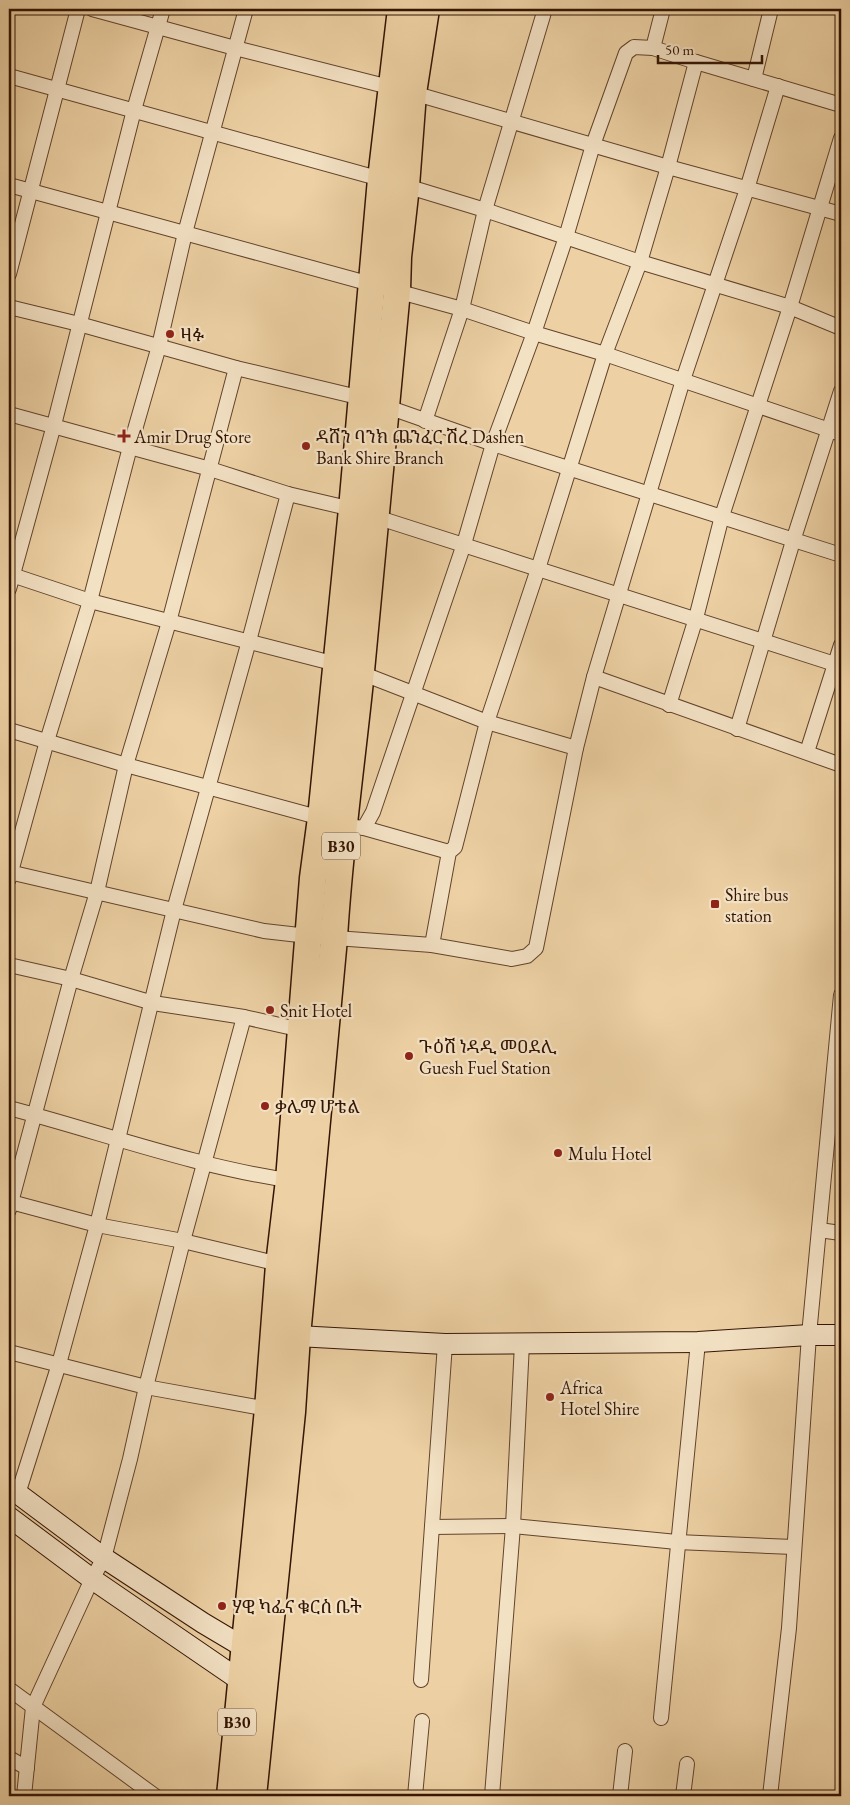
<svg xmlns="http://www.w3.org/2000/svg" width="850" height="1805" font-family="'EB Garamond','Noto Serif Ethiopic',serif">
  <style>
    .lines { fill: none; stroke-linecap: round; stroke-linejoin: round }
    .street-casing { stroke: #62432b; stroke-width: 16 }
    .secondary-casing { stroke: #331403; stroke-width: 22 }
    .highway-casing { stroke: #331403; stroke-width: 29 }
    .street { stroke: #f3e1c4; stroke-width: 14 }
    .secondary { stroke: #f3e1c4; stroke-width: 20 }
    .highway { stroke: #edd1a4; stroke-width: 26 }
    .poi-dot { fill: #8f2418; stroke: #f3e1c4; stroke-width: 2 }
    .labels { text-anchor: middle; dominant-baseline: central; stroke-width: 4.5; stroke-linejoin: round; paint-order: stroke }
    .shield { fill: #f3e1c4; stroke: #6d523d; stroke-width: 1 }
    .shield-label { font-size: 16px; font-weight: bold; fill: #331403 }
    .poi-label { font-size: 18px; fill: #331403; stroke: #f3e1c4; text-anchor: start }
  </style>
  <rect width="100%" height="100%" fill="#edd1a4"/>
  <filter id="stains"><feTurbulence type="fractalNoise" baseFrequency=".004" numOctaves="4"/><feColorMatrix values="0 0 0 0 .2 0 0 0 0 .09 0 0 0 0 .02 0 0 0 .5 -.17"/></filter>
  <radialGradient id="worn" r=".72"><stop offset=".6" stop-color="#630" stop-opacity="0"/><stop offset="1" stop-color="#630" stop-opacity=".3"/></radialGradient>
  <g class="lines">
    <defs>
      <g id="street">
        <polyline points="92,9 235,48 413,93 668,167 841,214"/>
        <polyline points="653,48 663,9"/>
        <polyline points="9,76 406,186 485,210 640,262 790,307 841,328"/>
        <polyline points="754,79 771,9"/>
        <polyline points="9,185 462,309 534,333 605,354 841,434"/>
        <polyline points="9,274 78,9"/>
        <polyline points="9,307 79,324 236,368 362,398 493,444 841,555"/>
        <polyline points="9,414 210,469 288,494 352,509"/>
        <polyline points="425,421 462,309 485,210 545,9"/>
        <polyline points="376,517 841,666"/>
        <polyline points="9,574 90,601 336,664"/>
        <polyline points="9,589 54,425 134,110 163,9"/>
        <polyline points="361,673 487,722 576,748"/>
        <polyline points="594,677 841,765"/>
        <polyline points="669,705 696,618 722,516 790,307 841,138"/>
        <polyline points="737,729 793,541 841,391"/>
        <polyline points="9,730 126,765 321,818"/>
        <polyline points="807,752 841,645"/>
        <polyline points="355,827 364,828 449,852"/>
        <polyline points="364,828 373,812 464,544 493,444 534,333 566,237 593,145 626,53 634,47 653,48 696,62 841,105"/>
        <polyline points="9,872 264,931 308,936 432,945 512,959 527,956 536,948 576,748 594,677 683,380 747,189 778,86"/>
        <polyline points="9,879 47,741 90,601 130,447 159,346 185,233 246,9"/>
        <polyline points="432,945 449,852 455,847 487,722 538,569 605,354 640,262 668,167 696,62"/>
        <polyline points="9,965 71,979 153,1003 244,1017 302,1030"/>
        <path d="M 9,1108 C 104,1133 196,1167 294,1181"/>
        <polyline points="11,1202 97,1225 183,1241 283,1265"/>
        <polyline points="9,1210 71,979 97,892 126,765 169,622 236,368"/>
        <polyline points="819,1230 841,1233"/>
        <polyline points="9,1352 146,1387 268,1409"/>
        <polyline points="18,1494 59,1364 97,1225 174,910 249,641 288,494"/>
        <polyline points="432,1527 513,1526 677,1542 794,1547"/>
        <polyline points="421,1680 445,1344"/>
        <polyline points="9,1689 155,1796"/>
        <polyline points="661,1718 698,1342"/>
        <polyline points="9,1758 27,1768"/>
        <polyline points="24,1796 33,1707 92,1579 104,1558 130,1459 146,1387 183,1241 244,1017"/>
        <polyline points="415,1796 422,1721"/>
        <polyline points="492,1796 513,1526 522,1343"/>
        <polyline points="620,1796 625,1751"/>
        <polyline points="683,1796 687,1764"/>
        <polyline points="770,1796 789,1628 809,1335 841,995"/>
      </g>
      <g id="secondary">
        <polyline points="297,1336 445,1344 698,1342 809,1335 841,1335"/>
        <polyline points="9,1487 104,1558 203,1623 245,1648 257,1650"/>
        <polyline points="9,1517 92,1579 241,1681 252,1683"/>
      </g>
      <g id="highway">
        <polyline points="230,1796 268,1409 279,1265 289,1180 313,878 321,818 352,509 381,179 401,9"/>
        <path d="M 253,1796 L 292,1412 L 297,1336 L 334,938 C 339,849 352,760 361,671 C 374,544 384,417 397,290 L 398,257 L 406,186 L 413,93 L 426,9"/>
      </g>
    </defs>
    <use href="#street" class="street-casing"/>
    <use href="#secondary" class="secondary-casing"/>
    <use href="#highway" class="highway-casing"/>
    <use href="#street" class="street"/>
    <use href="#secondary" class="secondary"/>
    <use href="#highway" class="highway"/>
  </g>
  <g class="poi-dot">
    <circle cx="170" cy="334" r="5"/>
    <path d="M121.5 428.5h5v5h5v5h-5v5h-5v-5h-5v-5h5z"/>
    <circle cx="306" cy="446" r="5"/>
    <rect x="710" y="899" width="10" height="10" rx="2.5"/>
    <circle cx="270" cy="1010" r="5"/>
    <circle cx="409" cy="1056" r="5"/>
    <circle cx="265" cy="1106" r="5"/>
    <circle cx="558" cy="1153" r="5"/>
    <circle cx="550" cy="1397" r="5"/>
    <circle cx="222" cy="1606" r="5"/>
  </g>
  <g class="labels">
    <g class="shield">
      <rect x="322" y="832.5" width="38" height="27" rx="4"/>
      <rect x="218" y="1708.5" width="38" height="27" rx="4"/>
    </g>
    <g class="shield-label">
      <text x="341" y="846">B30</text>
      <text x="237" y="1722">B30</text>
    </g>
    <g class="poi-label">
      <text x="180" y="334">ዛፉ</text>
      <text x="134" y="436">Amir Drug Store</text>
      <text x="316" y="436">ዳሸን ባንክ ጨንፈር ሽረ Dashen<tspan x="316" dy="21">Bank Shire Branch</tspan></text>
      <text x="725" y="894">Shire bus<tspan x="725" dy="21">station</tspan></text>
      <text x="280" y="1010">Snit Hotel</text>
      <text x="419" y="1046">ጉዕሽ ነዳዲ መዐደሊ<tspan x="419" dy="21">Guesh Fuel Station</tspan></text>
      <text x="275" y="1106">ቃሌማ ሆቴል</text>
      <text x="568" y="1153">Mulu Hotel</text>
      <text x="560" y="1387">Africa<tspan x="560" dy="21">Hotel Shire</tspan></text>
      <text x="232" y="1606">ሃዊ ካፌና ቁርስ ቤት</text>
    </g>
  </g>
  <rect width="850" height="1805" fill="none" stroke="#edd1a4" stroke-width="30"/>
  <rect x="10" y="10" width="830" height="1785" fill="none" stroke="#331403" stroke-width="2.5"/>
  <rect x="15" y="15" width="820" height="1775" fill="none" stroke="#331403"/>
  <path d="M658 55v8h104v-8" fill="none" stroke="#331403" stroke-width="2.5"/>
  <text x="665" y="55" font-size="15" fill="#331403" stroke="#f3e1c4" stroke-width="4" paint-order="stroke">50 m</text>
  <rect width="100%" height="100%" filter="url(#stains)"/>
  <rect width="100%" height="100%" fill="url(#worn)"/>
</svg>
